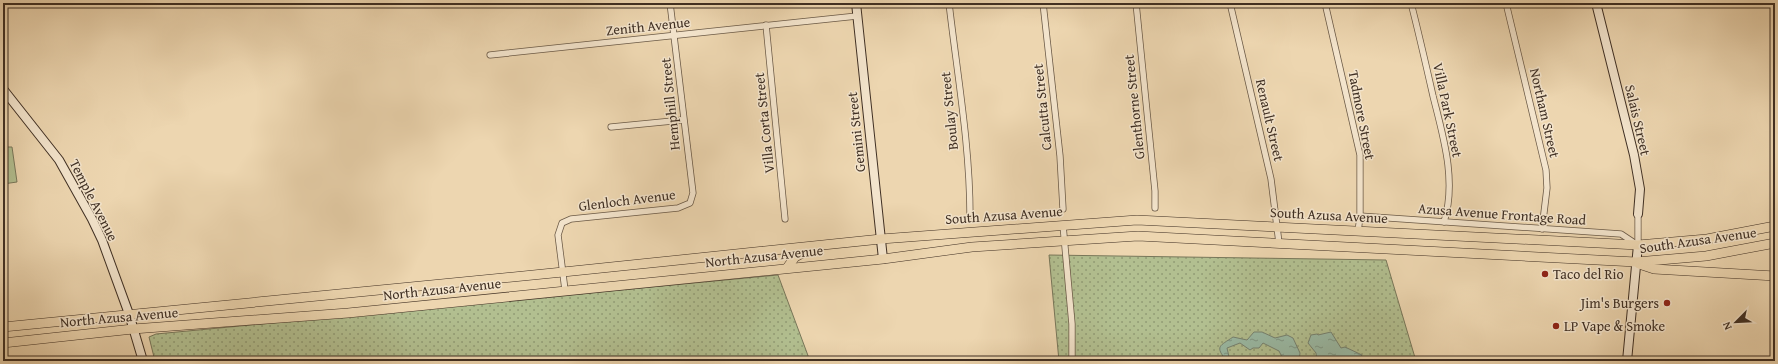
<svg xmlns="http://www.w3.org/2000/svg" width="1778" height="364" font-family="'Gentium Book Plus',serif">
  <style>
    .grass { fill: url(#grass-dots); stroke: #78775a }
    .pitch { fill: #b2bf90; stroke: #78775a }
    .water { fill: url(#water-ripples); stroke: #768271 }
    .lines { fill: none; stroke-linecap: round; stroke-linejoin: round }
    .street-casing { stroke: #6a5946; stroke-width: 7 }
    .secondary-casing { stroke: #3f2f23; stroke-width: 10 }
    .primary-casing { stroke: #3f2f23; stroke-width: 10 }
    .street { stroke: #f3e4cc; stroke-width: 5.5 }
    .secondary { stroke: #f3e4cc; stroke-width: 8 }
    .primary { stroke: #edd6b0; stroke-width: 9 }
    .poi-dot { fill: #8f2418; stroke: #f3e4cc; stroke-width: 1.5 }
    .labels { text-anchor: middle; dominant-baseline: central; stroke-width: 3; stroke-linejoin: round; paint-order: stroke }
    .street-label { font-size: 14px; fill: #3f2f23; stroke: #f3e4cc }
    .poi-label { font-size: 14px; fill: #3f2f23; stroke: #f3e4cc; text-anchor: start }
  </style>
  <defs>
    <pattern id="grass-dots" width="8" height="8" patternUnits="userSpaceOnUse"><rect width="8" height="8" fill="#b2bf90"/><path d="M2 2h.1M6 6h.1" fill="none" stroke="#929c75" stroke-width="1.8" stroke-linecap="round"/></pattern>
    <pattern id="water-ripples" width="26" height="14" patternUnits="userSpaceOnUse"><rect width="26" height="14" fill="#9abaa5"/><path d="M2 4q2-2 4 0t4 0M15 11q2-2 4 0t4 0" fill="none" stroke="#7f9886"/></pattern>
  </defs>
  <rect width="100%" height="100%" fill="#edd6b0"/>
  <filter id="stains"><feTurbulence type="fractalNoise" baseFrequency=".005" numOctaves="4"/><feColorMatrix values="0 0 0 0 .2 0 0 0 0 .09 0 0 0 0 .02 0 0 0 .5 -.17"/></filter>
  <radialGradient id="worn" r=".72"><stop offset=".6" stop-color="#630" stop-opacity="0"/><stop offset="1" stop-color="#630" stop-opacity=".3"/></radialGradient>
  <g class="grass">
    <polygon points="1049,255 1386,260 1416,361 1059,361"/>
    <polygon points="778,275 810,361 155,361 149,337 156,334"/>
  </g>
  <polygon class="pitch" points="3,147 12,147 17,182 3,184"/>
  <g class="water">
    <path d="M 1254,332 L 1262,332 L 1275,338 L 1287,335 L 1293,338 L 1300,353 L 1299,361 L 1284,361 L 1279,351 L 1263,343 L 1259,348 L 1253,348 L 1250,350 L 1240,343 L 1227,348 L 1230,361 L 1227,361 C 1214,346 1220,346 1233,337 L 1247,340 Z"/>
    <polygon points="1331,332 1341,348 1345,347 1362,355 1359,360 1317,361 1316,353 1308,343 1311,335 1317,334 1318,335"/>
  </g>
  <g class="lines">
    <defs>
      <g id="street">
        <path d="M 949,3 C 957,73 970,145 970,216"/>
        <polyline points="1043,3 1060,156 1063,209"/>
        <polyline points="1136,3 1155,191 1155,208"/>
        <polyline points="1230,3 1271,179 1279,243"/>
        <polyline points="1325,3 1360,155 1360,216 1358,232"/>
        <path d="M 1411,3 C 1419,34 1426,65 1433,96 C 1443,136 1457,181 1444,222"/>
        <polyline points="1506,3 1546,170 1547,188 1542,229"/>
        <polyline points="766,25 785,219"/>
        <polyline points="490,55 857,16"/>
        <polyline points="611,127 683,120"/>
        <polyline points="1360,216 1621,234 1636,244"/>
        <polyline points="1063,225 1072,324 1072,361"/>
        <polyline points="1638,245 1638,214"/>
        <polyline points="565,290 558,235 562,223 571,219 678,208 690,203 693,193 670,3"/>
      </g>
      <g id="secondary">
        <polyline points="856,3 883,259"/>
        <polyline points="1596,3 1634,155 1640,189 1638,214"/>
        <polyline points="3,89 59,160 92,219 102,240 129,314 143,361"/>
        <polyline points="1627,361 1638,245"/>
      </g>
      <g id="primary">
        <polyline points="1639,264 1654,269 1775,276"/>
        <polyline points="787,268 795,257 812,248"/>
        <polyline points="3,327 563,272 881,239 1137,220 1638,245 1707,239 1775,226"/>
        <polyline points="3,343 133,329 348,313 883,259 972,247 1138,236 1636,262 1706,256 1775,243"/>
      </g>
    </defs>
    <use href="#street" class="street-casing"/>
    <use href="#secondary" class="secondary-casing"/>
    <use href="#primary" class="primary-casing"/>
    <use href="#street" class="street"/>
    <use href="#secondary" class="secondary"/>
    <use href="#primary" class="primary"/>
  </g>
  <g class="poi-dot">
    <circle cx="1545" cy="274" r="4"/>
    <circle cx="1667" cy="303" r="4"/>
    <circle cx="1556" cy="326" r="4"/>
  </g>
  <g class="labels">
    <g class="street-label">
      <text transform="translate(648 26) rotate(-6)">Zenith Avenue</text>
      <text transform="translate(670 104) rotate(-96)">Hemphill Street</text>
      <text transform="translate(1042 107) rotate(-96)">Calcutta Street</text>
      <text transform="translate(1134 107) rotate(-96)">Glenthorne Street</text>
      <text transform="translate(1448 110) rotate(78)">Villa Park Street</text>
      <text transform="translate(949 111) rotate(-96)">Boulay Street</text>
      <text transform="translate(1545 113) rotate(77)">Northam Street</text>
      <text transform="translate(1362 115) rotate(79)">Tadmore Street</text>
      <text transform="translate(1270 120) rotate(77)">Renault Street</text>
      <text transform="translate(1638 120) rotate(77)">Salais Street</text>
      <text transform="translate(764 123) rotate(-96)">Villa Corta Street</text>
      <text transform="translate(856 132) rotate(-96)">Gemini Street</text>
      <text transform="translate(94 200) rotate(63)">Temple Avenue</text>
      <text transform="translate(627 200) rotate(-7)">Glenloch Avenue</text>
      <text transform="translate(1502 214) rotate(4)">Azusa Avenue Frontage Road</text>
      <text transform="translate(1004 215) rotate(-4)">South Azusa Avenue</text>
      <text transform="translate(1329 215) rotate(3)">South Azusa Avenue</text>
      <text transform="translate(1698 240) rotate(-8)">South Azusa Avenue</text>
      <text transform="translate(764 256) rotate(-6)">North Azusa Avenue</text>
      <text transform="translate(442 289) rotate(-6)">North Azusa Avenue</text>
      <text transform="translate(119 317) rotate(-5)">North Azusa Avenue</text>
    </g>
    <g class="poi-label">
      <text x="1553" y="274">Taco del Rio</text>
      <text x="1659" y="303" text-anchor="end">Jim's Burgers</text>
      <text x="1564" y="326">LP Vape &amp; Smoke</text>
    </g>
  </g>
  <rect width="1778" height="364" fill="none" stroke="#edd6b0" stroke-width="16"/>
  <rect x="4" y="4" width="1770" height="356" fill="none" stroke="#3f2f23" stroke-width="2"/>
  <rect x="8" y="8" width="1762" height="348" fill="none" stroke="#3f2f23"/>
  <g transform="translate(1736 322) rotate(246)" stroke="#f3e4cc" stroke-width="3" paint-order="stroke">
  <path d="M0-3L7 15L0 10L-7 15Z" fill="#3f2f23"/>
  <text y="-6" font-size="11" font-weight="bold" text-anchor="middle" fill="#3f2f23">N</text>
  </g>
  <rect width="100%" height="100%" filter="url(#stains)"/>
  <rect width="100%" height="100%" fill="url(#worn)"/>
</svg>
